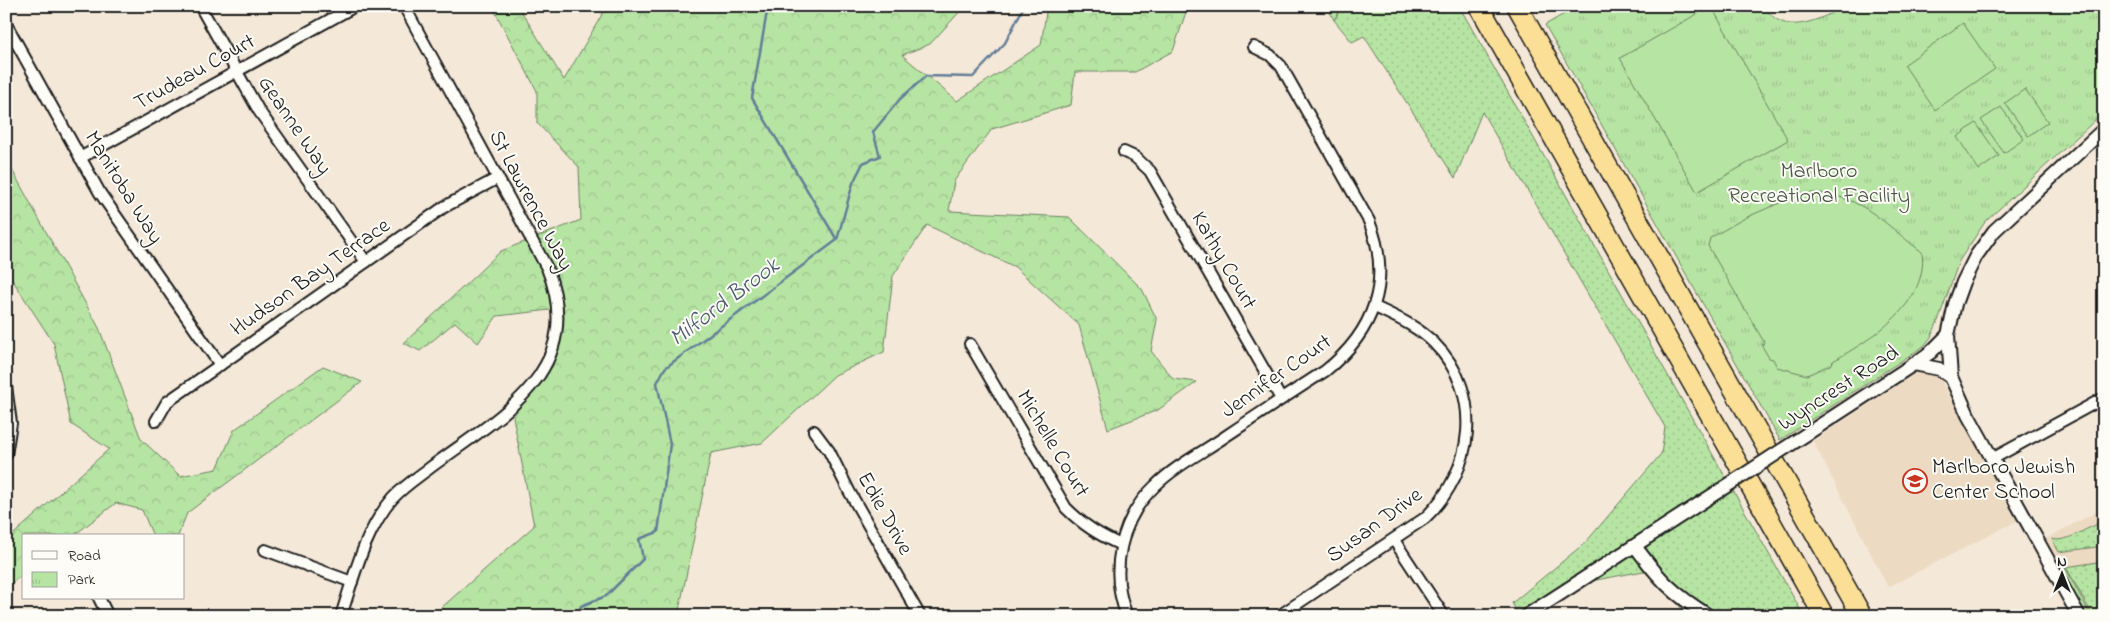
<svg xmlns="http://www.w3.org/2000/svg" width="2110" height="622" font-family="'Indie Flower',sans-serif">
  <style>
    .built { fill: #eddac2 }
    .grass { fill: url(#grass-dots); stroke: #698060 }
    .forest { fill: url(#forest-crowns); stroke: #698060 }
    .park { fill: url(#park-tufts); stroke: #698060 }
    .pitch { fill: #b6e5a3; stroke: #698060 }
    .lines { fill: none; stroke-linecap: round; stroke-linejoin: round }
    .stream { stroke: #637d98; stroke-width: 2.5 }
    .minor-casing { stroke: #1c1c1c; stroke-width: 14 }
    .tertiary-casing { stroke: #1c1c1c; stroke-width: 16 }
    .motorway-casing { stroke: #1c1c1c; stroke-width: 22 }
    .minor { stroke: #fdfcf7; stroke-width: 10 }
    .tertiary { stroke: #fdfcf7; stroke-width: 12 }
    .motorway { stroke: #fbdf96; stroke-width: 19 }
    .tertiary-bridge-casing { stroke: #1c1c1c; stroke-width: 16; stroke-linecap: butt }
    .tertiary-bridge { stroke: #fdfcf7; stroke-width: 12 }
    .labels { text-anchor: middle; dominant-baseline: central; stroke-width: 4; stroke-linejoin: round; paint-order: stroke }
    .street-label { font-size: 22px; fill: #1c1c1c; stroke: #fdfcf7 }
    .park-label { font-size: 22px; fill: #4a5844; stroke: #fdfcf7 }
    .poi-label { font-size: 22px; fill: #1c1c1c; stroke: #fdfcf7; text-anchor: start }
    .water-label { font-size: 24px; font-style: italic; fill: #4b5c6f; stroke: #fdfcf7 }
  </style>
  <defs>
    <pattern id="grass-dots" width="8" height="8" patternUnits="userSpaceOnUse" patternTransform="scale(1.25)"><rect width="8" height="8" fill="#b6e5a3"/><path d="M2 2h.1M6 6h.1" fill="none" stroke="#9cc48c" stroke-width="1.8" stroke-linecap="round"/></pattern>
    <pattern id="forest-crowns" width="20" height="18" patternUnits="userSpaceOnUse" patternTransform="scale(1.25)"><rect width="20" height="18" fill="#b6e5a3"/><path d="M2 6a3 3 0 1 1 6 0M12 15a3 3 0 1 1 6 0" fill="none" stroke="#9cc48c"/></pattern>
    <pattern id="park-tufts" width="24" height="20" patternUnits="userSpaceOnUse" patternTransform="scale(1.25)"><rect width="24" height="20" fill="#b6e5a3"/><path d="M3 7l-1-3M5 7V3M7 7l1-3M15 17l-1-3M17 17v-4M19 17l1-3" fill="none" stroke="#9cc48c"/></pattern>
  </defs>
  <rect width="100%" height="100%" fill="#f4e8d8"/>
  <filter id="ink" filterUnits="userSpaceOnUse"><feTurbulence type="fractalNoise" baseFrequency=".02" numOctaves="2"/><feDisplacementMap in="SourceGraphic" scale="10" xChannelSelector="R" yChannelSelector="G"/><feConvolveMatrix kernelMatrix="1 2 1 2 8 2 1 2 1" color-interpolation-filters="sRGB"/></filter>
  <g filter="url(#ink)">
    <g class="built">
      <polygon points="1919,371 1933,371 1939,377 2017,521 1888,587 1813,441"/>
      <polygon points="2104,508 2104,616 2087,616 2045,539"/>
    </g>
    <g class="grass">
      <polygon points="1342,6 1459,6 1804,616 1688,616 1649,570 1575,584 1526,616 1519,616 1512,603 1586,542 1661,454 1665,427 1482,112 1455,178 1364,36 1352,42 1334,20"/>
      <path d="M 2104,513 L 2104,546 L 2059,552 L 2052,539 C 2066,543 2082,530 2096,525 L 2099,516 Z"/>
      <polygon points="2104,561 2104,616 2093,616 2066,567"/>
      <polygon points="2065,567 2091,616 2086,616 2063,573"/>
    </g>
    <g class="forest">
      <polygon points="492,6 518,6 564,80 607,6 965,6 930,44 902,55 957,101 1041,45 1047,6 1188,6 1173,51 1135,72 1075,72 1071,105 992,129 954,181 949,211 1069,217 1142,289 1157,320 1151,351 1173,379 1197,382 1158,410 1108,429 1079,325 1015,267 927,225 893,276 884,352 835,375 762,443 711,453 678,616 432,616 534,526 513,417 556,351 559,309 497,316 478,343 455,322 420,351 404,343 501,251 581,220 579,167 537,123 537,91"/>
      <polygon points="1327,6 1342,6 1334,20"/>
      <polygon points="6,159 99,328 141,439 180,476 217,469 234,430 323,366 362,382 187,513 178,536 153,536 142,510 116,503 73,536 24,536 24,574 6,587 6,541 109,449 71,424 54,344 6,270"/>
    </g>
    <path class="park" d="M 1578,6 L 1764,6 C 1785,40 1820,18 1847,6 L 2104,6 L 2104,112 L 1985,222 L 1959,261 L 1938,321 L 1931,337 L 1924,346 L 1780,440 L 1545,25 Z"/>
    <g class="pitch">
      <polygon points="1711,6 1788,140 1697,192 1620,58"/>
      <polygon points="1963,23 1995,69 1935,110 1904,65"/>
      <polygon points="2025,89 2048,122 2028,136 2005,103"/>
      <polygon points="2001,107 2024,139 2004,153 1981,120"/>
      <polygon points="1976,123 1999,156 1979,170 1957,137"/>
      <path d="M 1802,193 C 1860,191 1879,220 1922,252 C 1929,303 1872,339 1833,361 L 1832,364 L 1807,375 L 1777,367 L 1773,359 L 1769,358 L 1762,346 L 1764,342 L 1708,246 L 1710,238 L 1745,218 Z"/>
    </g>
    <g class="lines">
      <g class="stream">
        <polyline points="837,240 853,183 863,163 880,156 873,132 900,99 926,76 973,77 1005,43 1024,6"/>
        <polyline points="577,616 581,606 606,596 643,559 639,539 658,532 670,444 657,383 665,368 837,240 752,98 768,6"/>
      </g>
      <defs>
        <g id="minor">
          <polyline points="200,6 259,111 366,262"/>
          <polyline points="6,24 100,193 220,365"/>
          <polyline points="1124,152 1135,157 1150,171 1281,399"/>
          <polyline points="80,158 355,6"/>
          <path d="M 970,344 L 1066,508 C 1083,525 1099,535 1121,545"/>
          <polyline points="6,386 11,423 6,455"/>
          <polyline points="156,421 167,402 220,365 444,207 498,178"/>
          <polyline points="814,431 829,451 849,491 920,616"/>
          <polyline points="1992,459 2104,398"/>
          <polyline points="1394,540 1444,616"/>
          <polyline points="265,550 352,582"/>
          <polyline points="99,598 108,616"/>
          <path d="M 341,616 C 354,576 365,530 393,498 C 404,486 418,477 431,467 C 501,415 588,371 547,268 L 404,6"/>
          <path d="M 1127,616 C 1109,572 1120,519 1155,486 C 1175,466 1203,452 1226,436 C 1259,414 1292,392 1325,371 C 1374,332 1393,281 1369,221 L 1281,66 L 1270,55 L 1254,47"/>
          <path d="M 1279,616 L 1425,518 C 1474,471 1485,394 1434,343 C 1417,326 1396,317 1375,307"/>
        </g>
        <g id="tertiary">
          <polyline points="1948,335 1951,377 1968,415 2079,616"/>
          <polyline points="1914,364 1939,369 1951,377"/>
          <polyline points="1796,441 1914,364 1931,352 1948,335 1955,304 1963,282 1976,256 1994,231 2104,129"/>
          <path d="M 1635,546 C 1660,580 1672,593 1709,616"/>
          <polyline points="1526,616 1719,491"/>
        </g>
        <g id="motorway">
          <polyline points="1479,6 1824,616"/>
          <polyline points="1517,6 1862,616"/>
        </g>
      </defs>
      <use href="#minor" class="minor-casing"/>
      <use href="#tertiary" class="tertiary-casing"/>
      <use href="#motorway" class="motorway-casing"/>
      <use href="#minor" class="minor"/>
      <use href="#tertiary" class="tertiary"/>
      <use href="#motorway" class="motorway"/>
      <defs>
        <polyline id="tertiary-bridge" points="1719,491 1796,441"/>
      </defs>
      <use href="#tertiary-bridge" class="tertiary-bridge-casing"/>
      <use href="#tertiary-bridge" class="tertiary-bridge"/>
    </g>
  </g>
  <defs>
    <symbol id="school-ring" viewBox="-11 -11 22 22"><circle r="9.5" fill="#fdfcf7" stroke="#c8321e" stroke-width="1.5"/><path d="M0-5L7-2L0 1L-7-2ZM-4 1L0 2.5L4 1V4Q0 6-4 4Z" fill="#c8321e"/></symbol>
  </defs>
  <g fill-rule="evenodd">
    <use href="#school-ring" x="1901" y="467" width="28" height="28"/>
  </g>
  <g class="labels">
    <g class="street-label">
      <text transform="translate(195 73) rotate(-29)">Trudeau Court</text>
      <text transform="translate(294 126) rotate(56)">Geanne Way</text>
      <text transform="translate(123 188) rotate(58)">Manitoba Way</text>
      <text transform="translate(530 201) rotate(62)">St Lawrence Way</text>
      <text transform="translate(1223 261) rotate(60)">Kathy Court</text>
      <text transform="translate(311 278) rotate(-35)">Hudson Bay Terrace</text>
      <text transform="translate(1277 377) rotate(-35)">Jennifer Court</text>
      <text transform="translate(1839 389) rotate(-33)">Wyncrest Road</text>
      <text transform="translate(1052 444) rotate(59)">Michelle Court</text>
      <text transform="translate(884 514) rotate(61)">Edie Drive</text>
      <text transform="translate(1375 526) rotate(-36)">Susan Drive</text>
    </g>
    <g class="park-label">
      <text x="1819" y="172">Marlboro<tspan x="1819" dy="25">Recreational Facility</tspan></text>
    </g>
    <g class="poi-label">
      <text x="1932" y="468">Marlboro Jewish<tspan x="1932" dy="25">Center School</tspan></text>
    </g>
    <g class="water-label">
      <text transform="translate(725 303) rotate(-37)">Milford Brook</text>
    </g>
  </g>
  <rect width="2110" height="622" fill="none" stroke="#fdfcf7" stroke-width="25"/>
  <rect x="12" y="12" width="2085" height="597" fill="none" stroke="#1c1c1c" stroke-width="2" filter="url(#ink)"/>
  <rect x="22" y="534" width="162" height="65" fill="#fdfcf7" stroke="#a3a29f"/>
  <rect x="32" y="551" width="25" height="8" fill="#fdfcf7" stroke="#a3a29f"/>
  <text x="68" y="560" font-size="15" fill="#1c1c1c">Road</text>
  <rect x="32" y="572" width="25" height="15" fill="url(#park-tufts)" stroke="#a3a29f"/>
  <text x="68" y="584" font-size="15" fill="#1c1c1c">Park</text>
  <g transform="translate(2062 574)" stroke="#fdfcf7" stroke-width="4" paint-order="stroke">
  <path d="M0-4L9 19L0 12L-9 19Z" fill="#1c1c1c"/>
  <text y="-8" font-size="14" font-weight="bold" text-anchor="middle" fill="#1c1c1c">N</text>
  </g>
</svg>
